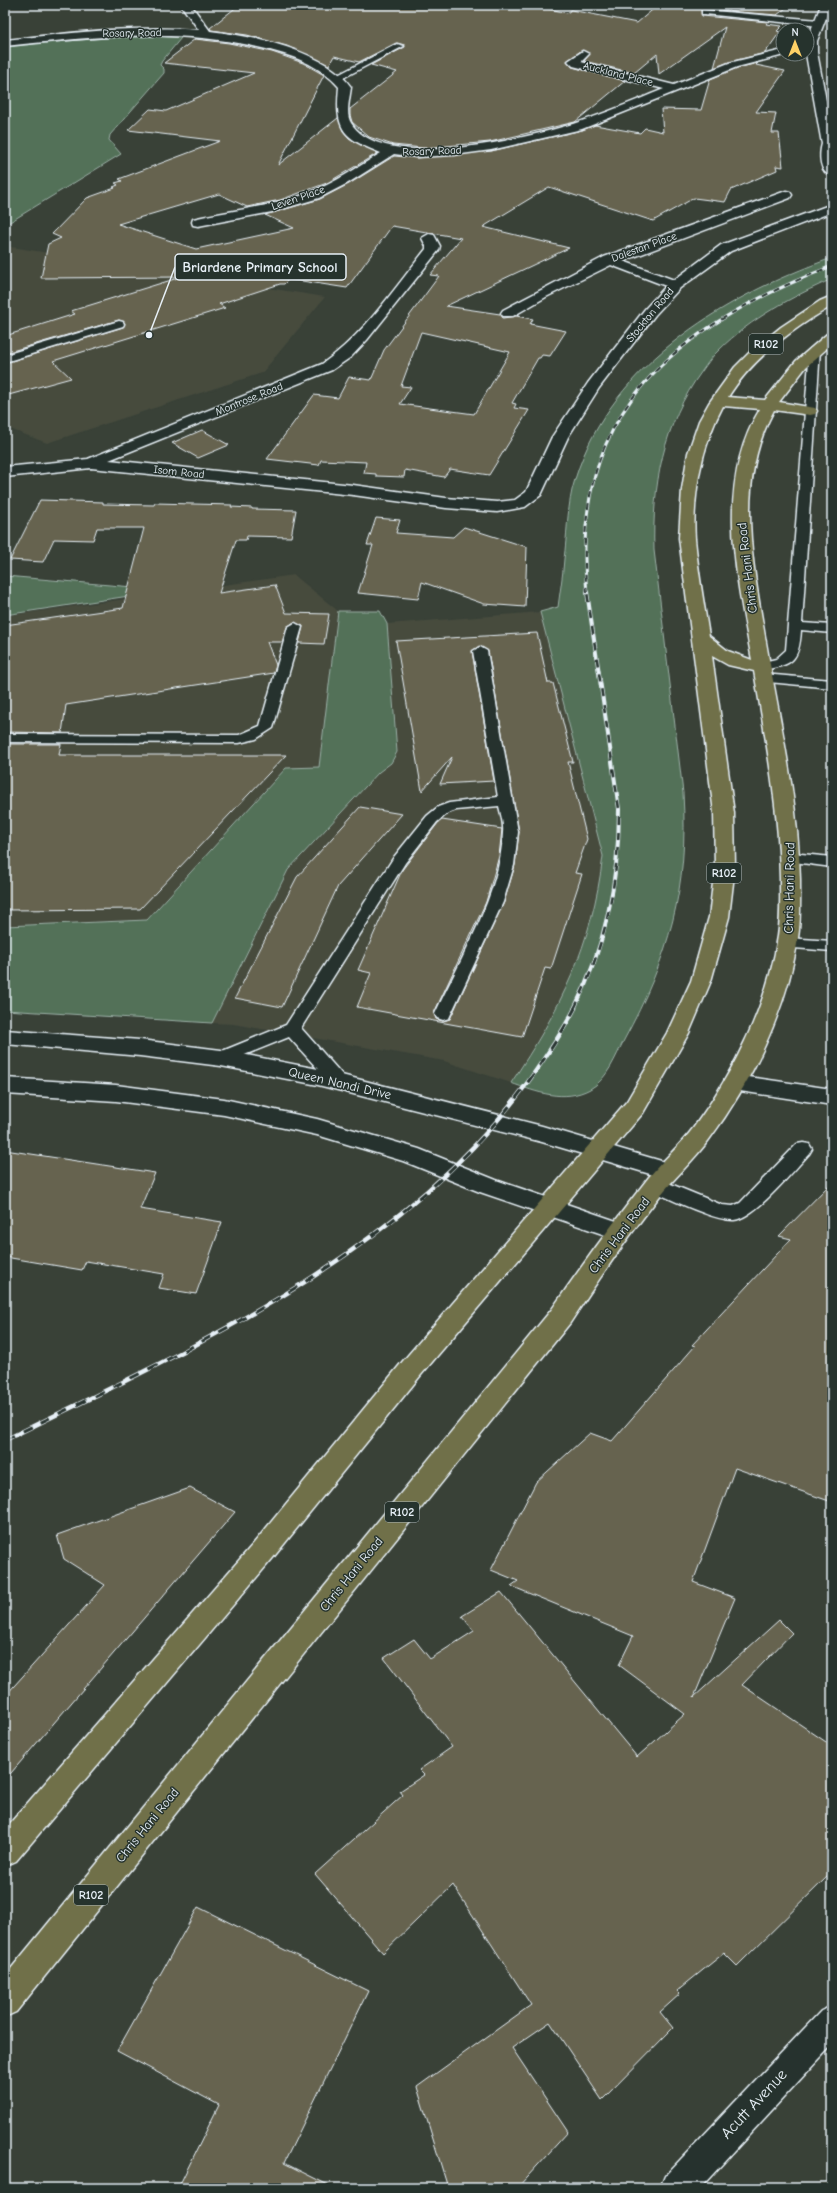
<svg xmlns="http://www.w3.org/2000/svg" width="837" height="2193" font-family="'Comic Neue',sans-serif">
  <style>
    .built { fill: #464b3e }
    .green { fill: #527159; stroke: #9db1a8 }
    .building { fill: #66634f; stroke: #e8f1f8; fill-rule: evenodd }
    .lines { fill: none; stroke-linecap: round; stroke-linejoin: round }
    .service-casing { stroke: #e8f1f8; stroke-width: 3 }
    .minor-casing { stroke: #e8f1f8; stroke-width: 3 }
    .tertiary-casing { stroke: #e8f1f8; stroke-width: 3 }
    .secondary-casing { stroke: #e8f1f8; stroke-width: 3 }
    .primary-casing { stroke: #e8f1f8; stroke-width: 3 }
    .service { fill: #26332d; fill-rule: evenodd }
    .minor { fill: #26332d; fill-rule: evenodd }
    .tertiary { fill: #26332d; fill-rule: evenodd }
    .secondary { fill: #26332d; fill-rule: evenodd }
    .primary { fill: #70704a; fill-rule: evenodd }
    .rail-far2-casing { stroke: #e8f1f8; stroke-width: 3 }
    .rail-far1-casing { stroke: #e8f1f8; stroke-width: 4 }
    .rail-casing { stroke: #e8f1f8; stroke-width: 4.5 }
    .rail-far2 { stroke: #26332d; stroke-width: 2; stroke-dasharray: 6; stroke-linecap: butt }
    .rail-far1 { stroke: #26332d; stroke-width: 2.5; stroke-dasharray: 8; stroke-linecap: butt }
    .rail { stroke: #26332d; stroke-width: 3; stroke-dasharray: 10; stroke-linecap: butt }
    .labels { text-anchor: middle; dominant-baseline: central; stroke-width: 3; stroke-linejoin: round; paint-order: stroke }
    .far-street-label { font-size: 11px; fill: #e8f1f8; stroke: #26332d }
    .shield { fill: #26332d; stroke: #aeb8bb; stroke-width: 1 }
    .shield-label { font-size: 12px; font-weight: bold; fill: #e8f1f8 }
    .street-label { font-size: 13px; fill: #e8f1f8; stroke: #26332d }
    .near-street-label { font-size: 16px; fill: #e8f1f8; stroke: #26332d }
    .leader { fill: none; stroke: #e8f1f8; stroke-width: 1.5 }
    .callout-dot { fill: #e8f1f8; stroke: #26332d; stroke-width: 1.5 }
    .callout { fill: #26332d; stroke: #e8f1f8; stroke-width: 1.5 }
    .callout-label { font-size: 14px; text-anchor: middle; font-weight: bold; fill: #e8f1f8 }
  </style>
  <rect width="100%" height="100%" fill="#394137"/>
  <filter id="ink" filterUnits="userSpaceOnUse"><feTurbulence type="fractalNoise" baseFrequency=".025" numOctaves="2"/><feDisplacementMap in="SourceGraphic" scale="8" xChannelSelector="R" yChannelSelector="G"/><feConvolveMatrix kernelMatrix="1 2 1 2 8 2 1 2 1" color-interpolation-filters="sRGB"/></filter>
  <g filter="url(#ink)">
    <g class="built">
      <polygon points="5,246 325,297 262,373 47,443 5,427"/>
      <polygon points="294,575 338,611 319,768 286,768 147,920 5,926 5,616"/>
      <polygon points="540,612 603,856 599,890 591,926 578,962 561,1002 538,1043 511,1083 444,1061 233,1024 212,1023 288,870 379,772 391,763 397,752 387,624"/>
    </g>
    <g class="green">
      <polygon points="155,36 181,38 162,61 160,65 164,69 164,73 110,135 109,140 121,154 5,225 5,46 117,37"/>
      <path d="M 832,258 L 832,279 C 792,297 751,318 719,350 C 712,356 707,364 702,371 C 663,424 652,486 654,550 L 683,793 C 689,888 669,957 624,1040 C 616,1056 607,1080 590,1089 C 564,1103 536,1092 511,1083 C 561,1008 592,946 603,856 L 540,612 L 558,607 C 560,591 563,575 564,559 C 567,536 567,513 572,490 C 603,369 721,297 832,258 Z"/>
      <polygon points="5,576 168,590 5,615"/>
      <polygon points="338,611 380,611 387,624 397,752 391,763 379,772 288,870 212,1023 5,1010 5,926 147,920 286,768 319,767"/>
    </g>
    <g class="building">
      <polygon points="239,5 533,5 567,13 571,10 637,23 658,5 790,5 777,15 701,9 702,16 768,22 766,24 782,26 777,31 780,32 765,53 729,62 714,68 725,27 659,74 657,54 634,73 584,61 590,54 582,50 567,61 572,67 625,81 575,122 490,142 423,148 393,145 369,137 352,122 350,115 350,109 397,72 371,65 405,47 404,45 396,43 359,62 334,56 329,65 287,46 247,35 211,30 210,28"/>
      <path d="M 195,39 L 229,43 L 272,52 L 303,63 L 324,75 L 278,165 L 338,118 L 343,131 L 349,138 L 378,153 L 327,183 L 280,200 L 247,207 L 219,194 L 118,224 L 196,249 L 294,228 L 265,215 L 320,199 L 349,184 L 394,156 L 417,158 L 491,151 L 582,130 L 595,125 L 640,133 L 645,128 L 663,132 L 661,109 L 701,110 L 710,79 L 737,68 L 758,63 L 756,65 L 785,71 L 756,112 L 776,113 L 772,133 L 779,133 L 783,167 L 776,166 L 777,170 L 731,190 L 725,202 L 694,198 L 653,221 L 549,187 L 483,227 L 569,248 L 446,306 L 500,314 L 503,318 L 516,316 L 533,319 L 530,324 L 566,331 L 550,356 L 542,355 L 540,358 L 538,358 L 512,403 L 516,404 L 514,408 L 529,410 L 489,475 L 450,469 L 444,477 L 405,470 L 404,477 L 376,476 L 376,474 L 364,473 L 366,462 L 321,460 L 319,465 L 267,459 L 314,395 L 338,398 L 349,377 L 371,380 L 384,350 L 439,276 L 430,275 L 461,238 L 392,226 L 347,288 L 289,279 L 284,284 L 280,284 L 219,304 L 225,308 L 53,361 L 71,378 L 5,396 L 5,363 L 123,327 L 125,323 L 119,320 L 5,353 L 5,336 L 75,314 L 71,311 L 181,277 L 41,278 L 48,244 L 61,238 L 52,234 L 87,198 L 115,188 L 113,187 L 118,185 L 115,183 L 122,181 L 119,179 L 220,141 L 128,130 L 150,109 L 166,111 L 254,73 L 164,63 ZM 421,332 L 510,352 L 474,414 L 400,404 L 411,387 L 401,386 Z"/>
      <polygon points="202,430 229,445 198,458 172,443"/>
      <polygon points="40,500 103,502 103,504 154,505 155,503 232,505 231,507 252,508 252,509 296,510 291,537 247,536 246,540 236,540 219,593 275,585 286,613 329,614 324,644 299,643 303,626 294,622 287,627 282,642 267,642 276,665 274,673 66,705 62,733 5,732 5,625 123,608 144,528 97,528 93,540 54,539 43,562 10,560"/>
      <polygon points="376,518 400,520 396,533 453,537 464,527 527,547 525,607 484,604 422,582 418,599 358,593 373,545 367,545"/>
      <polygon points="537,633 548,683 553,683 573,762 568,762 587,839 575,873 582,874 551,969 545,968 522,1037 357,1007 371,973 358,970 402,870 438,823 442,820 502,829 499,856 486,902 434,1013 436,1019 443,1021 450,1019 504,902 515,865 519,832 488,651 479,646 472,651 494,781 440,784 452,757 422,791 396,641"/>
      <polygon points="5,744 61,744 59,755 286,755 140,909 5,910"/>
      <polygon points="360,807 402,814 338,886 282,1007 235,998 297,877"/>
      <polygon points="5,1150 155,1173 140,1209 222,1222 196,1294 159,1288 164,1274 86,1261 82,1270 5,1257"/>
      <polygon points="832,1182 832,1502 735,1468 693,1582 735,1598 694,1697 779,1620 792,1633 742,1685 832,1746 832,1872 737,1966 724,1953 677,1991 680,1994 660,2012 673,2028 602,2100 550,2022 512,2048 568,2132 517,2188 448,2188 417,2087 531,2005 453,1885 383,1953 315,1874 403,1795 400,1791 424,1775 419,1770 452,1747 384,1658 414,1639 430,1659 474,1631 462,1616 501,1592 637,1757 685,1714 619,1665 633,1636 511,1586 518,1581 491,1570 536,1482 590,1433 612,1441 695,1346 692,1345 791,1239 779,1236"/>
      <polygon points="190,1488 235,1512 5,1780 5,1696 105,1585 64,1559 57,1535"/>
      <polygon points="198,1907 368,1991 284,2163 334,2188 178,2188 219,2105 117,2051"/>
    </g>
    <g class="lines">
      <defs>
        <g id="service">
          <polygon points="702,10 819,20 823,23 819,26 705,14 702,14"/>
          <polygon points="397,44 404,46 341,79 334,77"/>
          <polygon points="119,321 123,322 124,324 123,326 5,362 5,355"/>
          <path d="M 815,346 L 820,349 L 802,623 L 832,625 L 832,633 L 801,630 C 799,664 791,664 760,671 L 753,667 L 755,664 L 776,659 L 786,650 L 810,349 Z"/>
          <polygon points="295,623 302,627 273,728 256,739 239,743 5,742 5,734 239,735 260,726 288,627"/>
          <path d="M 480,647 L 487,651 L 518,832 L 514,865 L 503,902 L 449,1018 L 443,1020 L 437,1018 L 435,1014 C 460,960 501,893 503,833 C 504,824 501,815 499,806 L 456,810 L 448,813 L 437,822 L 405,863 L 301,1028 L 346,1079 L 348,1083 L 346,1087 L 340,1089 L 334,1087 L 289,1037 L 227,1062 L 221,1064 L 215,1062 L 213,1058 L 215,1054 L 286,1025 L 394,857 L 427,816 L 438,807 L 449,803 L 498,797 L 473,651 Z"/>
          <polygon points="763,674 832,680 832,688 758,681 756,678 758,675"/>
          <polygon points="791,853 832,857 832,867 786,861 783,858 786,855"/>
          <polygon points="787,938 832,941 832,951 781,947 779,943 781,939"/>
          <path d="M 803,1143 L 809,1144 L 812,1149 L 809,1154 C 794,1170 755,1218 734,1220 C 714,1221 669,1198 650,1190 L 647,1185 L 650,1180 L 656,1178 L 722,1205 L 733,1206 L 740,1203 L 797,1144 Z"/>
        </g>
        <g id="minor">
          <path d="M 181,5 L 191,5 L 210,31 C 252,36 326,51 351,87 C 350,97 345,114 351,123 C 383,174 526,138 573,124 C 604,114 634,101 664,89 L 573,66 L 568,61 L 583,51 L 589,54 L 581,62 L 674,85 L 729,63 L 783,50 L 783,54 L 788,54 L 737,67 L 582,129 L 491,150 L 454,155 L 417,157 L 394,154 L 348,183 L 319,198 L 272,212 L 198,226 L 193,225 L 192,222 L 193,219 C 232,210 272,207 309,193 C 335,183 358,167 381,153 C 342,138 335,129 339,87 C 319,64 291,55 262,48 C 175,27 93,37 5,46 L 5,40 C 69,33 134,25 199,30 Z"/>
          <path d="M 821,5 L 831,5 L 817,41 L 817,52 L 832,133 L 832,176 C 819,173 819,154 822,144 L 806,54 L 807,40 Z"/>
          <path d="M 786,191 L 790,192 L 792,195 L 790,198 L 623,261 L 674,280 L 721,245 L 832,204 L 832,212 L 731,251 L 680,288 L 655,315 L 599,388 L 568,437 L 541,495 L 525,507 L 497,512 L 446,508 L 353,495 L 91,468 L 5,477 L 5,467 L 88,459 L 322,364 C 364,335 394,289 426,249 L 426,246 L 422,238 L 429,234 L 434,235 L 440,246 L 439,250 L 367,340 L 351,357 L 332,370 L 109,460 L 353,485 L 446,498 L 497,502 L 515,500 L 526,492 L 552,437 L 588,383 L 645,309 L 666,286 L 611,265 L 546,297 L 513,316 L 503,316 L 501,313 L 503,310 L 604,257 Z"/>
          <polygon points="735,1075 832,1089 832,1105 727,1089 724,1083 727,1077"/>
        </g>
        <polygon id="tertiary" points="832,2006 832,2045 700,2188 660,2188 665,2176 821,2011"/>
        <g id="secondary">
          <polygon points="5,1030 140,1040 221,1050 318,1069 542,1126 675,1165 678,1171 675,1177 667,1179 542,1142 318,1085 221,1066 140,1056 5,1044"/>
          <polygon points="5,1078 116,1085 224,1099 317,1119 419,1149 496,1180 628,1225 632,1231 628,1237 620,1240 480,1192 403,1161 317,1135 224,1115 116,1101 5,1094"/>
        </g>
        <path id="primary" d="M 832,296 L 832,306 C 792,329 753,358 728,397 L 765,400 L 796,361 L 827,334 L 832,333 L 832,344 L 806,367 L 779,402 L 815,408 L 817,411 L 815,414 L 810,415 L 774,410 C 738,476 750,548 762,619 C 776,705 798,791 800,879 C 800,899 801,919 798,938 C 787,1010 751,1084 708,1141 C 693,1161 674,1178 659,1197 C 627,1238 598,1280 570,1323 L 16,2012 L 5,2017 L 5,1976 L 552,1309 C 583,1264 615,1220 649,1177 C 663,1160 681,1145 694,1127 C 734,1072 768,1004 778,936 C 781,917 780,898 780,879 C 779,809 766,740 754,671 L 728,665 L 712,656 L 734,813 L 735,866 L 729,917 L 711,981 L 689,1033 L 643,1113 L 421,1375 L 272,1559 L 16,1861 L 5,1866 L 5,1829 L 254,1543 L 403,1361 L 627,1101 L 667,1033 L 691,981 L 709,917 L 715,866 L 714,813 L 679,538 L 682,489 L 688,453 L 699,421 L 709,403 L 735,367 L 749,353 L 781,327 L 820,301 ZM 723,406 L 760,409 C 714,484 737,579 752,660 L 728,651 L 709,636 C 704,604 698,571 695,539 C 692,495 702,445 723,406 Z"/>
      </defs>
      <use href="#service" class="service-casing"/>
      <use href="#minor" class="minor-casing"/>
      <use href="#tertiary" class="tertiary-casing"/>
      <use href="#secondary" class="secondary-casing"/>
      <use href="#primary" class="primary-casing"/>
      <use href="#service" class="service"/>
      <use href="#minor" class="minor"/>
      <use href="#tertiary" class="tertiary"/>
      <use href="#secondary" class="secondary"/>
      <use href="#primary" class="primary"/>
      <defs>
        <path id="rail-far2" d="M 587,593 C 568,410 676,327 832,266"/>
        <path id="rail-far1" d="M 574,1009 C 606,946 619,880 619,809 L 587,592"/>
        <path id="rail" d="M 5,1440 C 193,1347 400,1257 528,1082 C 545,1058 561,1035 575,1008"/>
      </defs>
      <use href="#rail-far2" class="rail-far2-casing"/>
      <use href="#rail-far1" class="rail-far1-casing"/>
      <use href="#rail" class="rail-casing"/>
      <use href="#rail-far2" class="rail-far2"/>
      <use href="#rail-far1" class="rail-far1"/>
      <use href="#rail" class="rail"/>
    </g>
  </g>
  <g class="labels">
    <g class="far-street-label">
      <text transform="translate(132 33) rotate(-1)">Rosary Road</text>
      <text transform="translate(618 74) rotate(14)">Auckland Place</text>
      <text transform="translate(432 151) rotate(-2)">Rosary Road</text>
      <text transform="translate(298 198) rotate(-19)">Leven Place</text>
      <text transform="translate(644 247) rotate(-20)">Dalestan Place</text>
      <text transform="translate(650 315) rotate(-50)">Stockton Road</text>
      <text transform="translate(249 399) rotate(-22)">Montrose Road</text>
      <text transform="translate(179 472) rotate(6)">Isom Road</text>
    </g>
    <g class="shield">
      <rect x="749" y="334" width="34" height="20" rx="3"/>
      <rect x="707" y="863" width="34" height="20" rx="3"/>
      <rect x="385" y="1502" width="34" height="20" rx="3"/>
      <rect x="74" y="1885" width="34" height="20" rx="3"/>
    </g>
    <g class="shield-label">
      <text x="766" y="344">R102</text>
      <text x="724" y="873">R102</text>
      <text x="402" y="1512">R102</text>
      <text x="91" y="1895">R102</text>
    </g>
    <g class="street-label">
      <text transform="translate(747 568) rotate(-97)">Chris Hani Road</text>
      <text transform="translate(789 888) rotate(-89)">Chris Hani Road</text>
      <text transform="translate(340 1083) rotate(13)">Queen Nandi Drive</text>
      <text transform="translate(619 1235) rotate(-53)">Chris Hani Road</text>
      <text transform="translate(351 1574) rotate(-51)">Chris Hani Road</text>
      <text transform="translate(147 1825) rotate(-51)">Chris Hani Road</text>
    </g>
    <g class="near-street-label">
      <text transform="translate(754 2104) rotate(-47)">Acutt Avenue</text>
    </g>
  </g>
  <path class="leader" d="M149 335L175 267"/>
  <circle class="callout-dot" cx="149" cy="335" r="4"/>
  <rect class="callout" x="175" y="254" width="171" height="26" rx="4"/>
  <g class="callout-label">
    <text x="260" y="272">Briardene Primary School</text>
  </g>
  <rect width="837" height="2193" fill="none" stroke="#26332d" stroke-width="20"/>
  <rect x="10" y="10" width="817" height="2173" fill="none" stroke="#e8f1f8" stroke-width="1.5" filter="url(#ink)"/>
  <g transform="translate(795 42)"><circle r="19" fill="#26332d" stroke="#747f7e"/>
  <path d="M0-3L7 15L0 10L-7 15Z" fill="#ffd166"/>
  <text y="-6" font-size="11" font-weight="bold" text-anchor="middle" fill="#e8f1f8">N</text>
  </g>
</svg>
